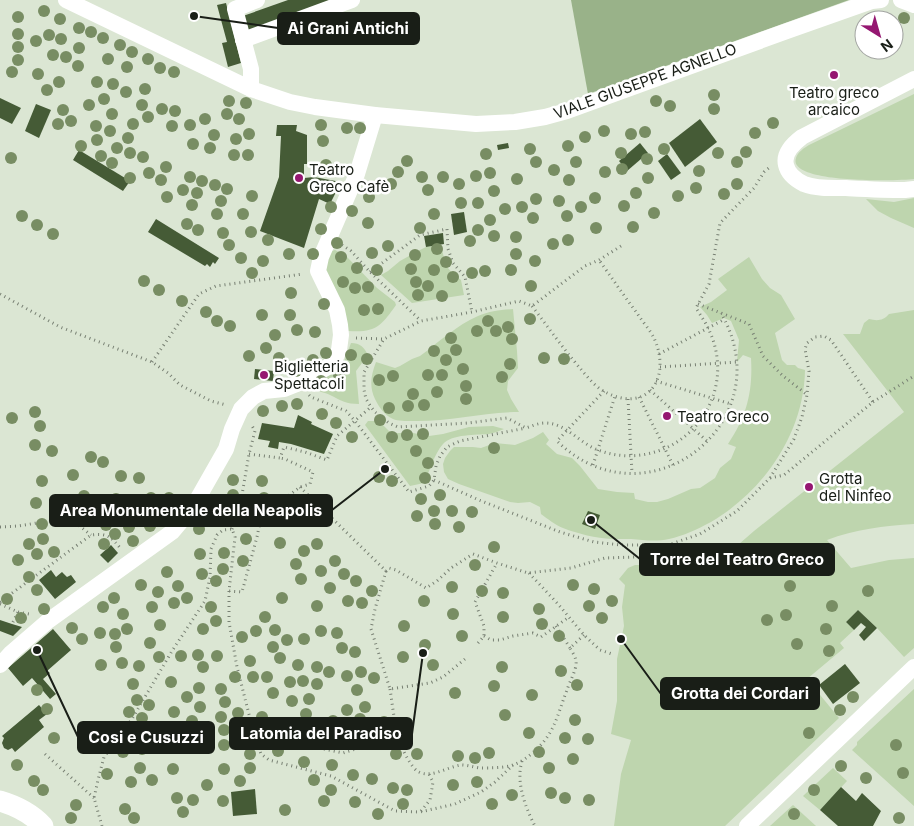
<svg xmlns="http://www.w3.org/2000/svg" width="914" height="826" font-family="Inter,sans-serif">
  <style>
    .green { fill: #bed5ae }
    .forest { fill: #99b289 }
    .building { fill: #455b36 }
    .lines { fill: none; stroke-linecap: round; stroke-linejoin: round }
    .path { stroke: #788073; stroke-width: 3; stroke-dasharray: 1 4; stroke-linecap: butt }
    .minor { stroke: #fff; stroke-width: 16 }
    .major { stroke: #fff; stroke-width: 21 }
    .tree { fill: #788d63 }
    .poi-dot { fill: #951771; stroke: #fff; stroke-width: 2 }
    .labels { text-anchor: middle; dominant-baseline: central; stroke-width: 5; stroke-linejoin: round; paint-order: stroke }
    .street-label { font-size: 15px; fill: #191e17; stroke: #fff }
    .poi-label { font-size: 15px; fill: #191e17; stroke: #fff; text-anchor: start }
    .leader { fill: none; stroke: #191e17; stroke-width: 2 }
    .callout-dot { fill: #191e17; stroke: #fff; stroke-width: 2 }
    .callout { fill: #191e17; stroke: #191e17; stroke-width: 2 }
    .callout-label { font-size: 16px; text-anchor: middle; font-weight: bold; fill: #fff }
  </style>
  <rect width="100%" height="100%" fill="#dbe6d3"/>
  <g class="green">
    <path d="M 914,94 L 914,179 C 899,181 787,184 796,158 C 798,152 804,148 809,145 Z"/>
    <polygon points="914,198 914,228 891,218 878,211 866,199 894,202"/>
    <polygon points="441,245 444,258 448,268 453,274 461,280 464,295 412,303 381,275 388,271 400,261 418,251 426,247"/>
    <path d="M 335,250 L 346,256 L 377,288 L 395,302 L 396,305 C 381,326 376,333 348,331 L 324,271 L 329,252 Z"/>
    <path d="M 749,257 L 762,279 L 770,288 L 781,295 L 795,319 L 775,333 L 782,360 L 787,365 L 795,365 L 798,368 L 805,370 C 804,433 764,491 711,522 C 698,529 683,536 669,539 C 656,542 643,540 631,539 C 624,539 618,539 612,539 C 596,538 578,534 563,528 C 555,525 548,519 541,514 L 540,507 L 530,502 L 518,503 L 510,502 L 459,484 L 448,479 L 444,472 L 443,464 L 445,458 L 450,451 L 454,447 L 473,447 L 481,448 L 495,443 L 515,445 L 533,438 L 543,432 L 549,440 L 546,444 L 557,454 L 572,458 L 580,466 L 598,489 L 617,492 L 634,493 L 635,499 L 648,502 L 657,502 L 668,499 L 691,489 L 700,488 L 715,478 L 720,468 L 731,459 L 736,447 L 728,444 C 747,416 753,391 751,358 L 743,355 L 737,362 L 739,340 L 731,321 L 724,318 L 712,323 L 707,315 L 700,307 L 711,302 L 727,290 L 718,279 Z"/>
    <path d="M 513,309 L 517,351 L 518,368 L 508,381 L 507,390 L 511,399 L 519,412 C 483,412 448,422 412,421 C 406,421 398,421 393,419 C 384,415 379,407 375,399 C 369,386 371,375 376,362 L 395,368 L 400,366 L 412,359 L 420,356 C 439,342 457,325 478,316 C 489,311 501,310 513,309 Z"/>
    <path d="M 914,310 L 914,524 C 884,526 855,529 827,540 L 851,568 L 889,560 L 914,558 L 914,648 L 904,657 L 877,628 L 858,610 L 846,622 L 854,630 L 840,643 L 844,648 L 807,679 L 839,718 L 725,826 L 614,826 L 621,774 L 631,740 L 611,734 L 617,701 L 617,659 L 624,626 L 622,607 L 625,585 L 619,579 L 628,568 L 635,565 L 650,565 L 670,561 L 679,557 L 696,556 L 706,559 L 717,554 L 740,571 L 739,561 L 731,551 L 754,531 L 904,412 L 843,334 L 860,334 L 864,323 L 869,319 C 877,321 883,321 889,314 Z"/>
    <path d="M 351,343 C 360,343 364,347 368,355 L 356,371 L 359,404 C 346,404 342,401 330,395 C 324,392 320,393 315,387 L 315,381 L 333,372 L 342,367 Z"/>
    <path d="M 368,421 L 374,421 L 383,425 L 389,431 L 394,433 L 413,433 L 429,436 L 443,434 L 469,427 L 493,426 L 504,429 C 499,431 494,433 489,434 C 476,435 452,434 443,444 C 434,454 430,471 424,483 L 410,486 L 365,425 Z"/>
    <polygon points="914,689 914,806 852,750 857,745 857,742"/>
    <polygon points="833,768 847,781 820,810 803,796"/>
    <polygon points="793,805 816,826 770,826"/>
  </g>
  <polygon class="forest" points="571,0 849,0 588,94"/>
  <g class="building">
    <polygon points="288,0 336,0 249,33 243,16"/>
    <polygon points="226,3 241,63 228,67 222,43 227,42 217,5"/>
    <polygon points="0,98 21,108 12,124 0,118"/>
    <polygon points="36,104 51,110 39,138 25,131"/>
    <polygon points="700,119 717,142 685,167 669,143"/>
    <polygon points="277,125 297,125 296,131 307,135 307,164 304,164 304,178 314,177 341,182 330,204 319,199 304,248 260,231 279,177 281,136 276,136"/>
    <polygon points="508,143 509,148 498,150 497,145"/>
    <polygon points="640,143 648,153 627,171 619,161"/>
    <polygon points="79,150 130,181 123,191 73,160"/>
    <polygon points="667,154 681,173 671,180 658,161"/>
    <polygon points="464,212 467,232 454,235 451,214"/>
    <polygon points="156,219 219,258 215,264 213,262 210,267 207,264 205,266 148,232"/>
    <polygon points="443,233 444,244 426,247 424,236"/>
    <polygon points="255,369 274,371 273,381 254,379"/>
    <polygon points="298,415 312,422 311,424 333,434 324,454 291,444 279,442 278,449 268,447 270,441 258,439 262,423 294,428"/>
    <polygon points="588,511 600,515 595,529 582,524"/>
    <polygon points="111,545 118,553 108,563 100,555"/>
    <polygon points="51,570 56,577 62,572 67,577 71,575 76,582 55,599 39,580"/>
    <polygon points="858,610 877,628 864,641 859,635 866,627 861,623 854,630 846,622"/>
    <polygon points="0,620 12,624 22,627 13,636 0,631"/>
    <polygon points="53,629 71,650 47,671 50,673 43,679 56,694 50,699 32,678 23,686 8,668"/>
    <polygon points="845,664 860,683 833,704 819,685"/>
    <polygon points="39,705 47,714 39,720 44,727 15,752 12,748 8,750 4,748 2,743 4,738 2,736"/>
    <polygon points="841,787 856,801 862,793 881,811 873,826 838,826 820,810"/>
    <polygon points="255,789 257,814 233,816 231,792"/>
  </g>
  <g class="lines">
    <g class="path">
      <polyline points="342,245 351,251 370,272 421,321"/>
      <path d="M 621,246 L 599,260 L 585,266 L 532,306 L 519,301 L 472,312 L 421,321 L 384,339 L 364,372 L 364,390 L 366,399 L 371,407 L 375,412 L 389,423 L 398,427 L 468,423 L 507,418 L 526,428 C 532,426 538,423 545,423 C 566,423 579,443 598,450 C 637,465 682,450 704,415 C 721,388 722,356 708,328 C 705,321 700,315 696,308 L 709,284 L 720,223 L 754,188 L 764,172 L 770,167"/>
      <polyline points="370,272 420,235 447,229 448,249 453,263 465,277 472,312"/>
      <polyline points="0,294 60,327 152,362 168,373 180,385 211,401 226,405"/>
      <polyline points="698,304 749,324 763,356 782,375 806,394"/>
      <path d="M 532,306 C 548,327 562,347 579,367 C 585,374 592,383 600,389 C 617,400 641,405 654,386 C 663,372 661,353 654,338 C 650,330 642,321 637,313 C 624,296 612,278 599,260"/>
      <polyline points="356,338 384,339"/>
      <polyline points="659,354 725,319"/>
      <polyline points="152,362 199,294 216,286 303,274"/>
      <polyline points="660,367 737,362"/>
      <polyline points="656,381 731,404"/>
      <polyline points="650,390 707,441"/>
      <path d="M 604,391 L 557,441 C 647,529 784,422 721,313"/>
      <polyline points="309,395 311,397 346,411 355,421 409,492 429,486 434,480 436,466 440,456 447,447 460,441 526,428"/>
      <polyline points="639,397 673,465"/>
      <polyline points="628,399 632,473"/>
      <polyline points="873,402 914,376"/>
      <polyline points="249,454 280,458 284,447 305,452 327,460 337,436 371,407"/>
      <polyline points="593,465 615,396"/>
      <polyline points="434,480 479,500 560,532 594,542 621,545 668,545 700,534 737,511 770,478 794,439 802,417 807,395 809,371 805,349 807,343 815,337 824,336 831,340 873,402 784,475 770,478"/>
      <polyline points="300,487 386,571 389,568 396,570 426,588 437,581 451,568 473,554 497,563 528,573 571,568 605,558 635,557"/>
      <polyline points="0,527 18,526 43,522 60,521 77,524 91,535"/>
      <polyline points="232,529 238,518 249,454 255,431 251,424"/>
      <polyline points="386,571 375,609 371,629 390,689 430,683 443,677 465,659"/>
      <polyline points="529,573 558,604 584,635 600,650 612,654"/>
      <polyline points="229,591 229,622 237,667 255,738 261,754 269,760 331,776 395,811 420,812 455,804 481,792 495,782 513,765"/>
      <path d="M 0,602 L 91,535 C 108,533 111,537 121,549"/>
      <polyline points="0,604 18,612 12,624"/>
      <polyline points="18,612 29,614 31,616"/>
      <polyline points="556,626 570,648"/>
      <polyline points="484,636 491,640 500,640 513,636 533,633 541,637 569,617"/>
      <polyline points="478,643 484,636 484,626 475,602 497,563"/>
      <path d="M 390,689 C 394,715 396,746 414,768 C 426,782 446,767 461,765 C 467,765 473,767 480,768 C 490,768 504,768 513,765 C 519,763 525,759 530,755 C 555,735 556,718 567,690 C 569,683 577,669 576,662 C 576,657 572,652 570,648 L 584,635"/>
      <polyline points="255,738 272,743 324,749 343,753 377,742 399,737"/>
      <polyline points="45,754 94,798"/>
      <path d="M 522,761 C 521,765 520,769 520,773 C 519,790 527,811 535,826"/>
      <polyline points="421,811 430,800 433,782 429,774"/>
      <polyline points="102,826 94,798 98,780 104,757 132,719 172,651 205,601 210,577 211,549 217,535 223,530 232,529 235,537 229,591 242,592 257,537 260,522 264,514 300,487 310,484 313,472 285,459 280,458"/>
    </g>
    <g class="minor">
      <polyline points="66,0 251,89 290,102 315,107 375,115 476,124 515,122 545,117 567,111 787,31 872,1 881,0"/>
      <polyline points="901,0 914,5"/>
      <polyline points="243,40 352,0"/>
      <path d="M 914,79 L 802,137 C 794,143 783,153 786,165 C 788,174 796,180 804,184 C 817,189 833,188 846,188 C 866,189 885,190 905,190 L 914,189"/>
      <polyline points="251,89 251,69 235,9 257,0"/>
      <polyline points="0,665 11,653 48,621 172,532 193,507 226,449 232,429 241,409 253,397 264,391 284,389 299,383 328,367 335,359 339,350 341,335 340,325 337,310 318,271 321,257 357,174 375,115"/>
      <polyline points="747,826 914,667"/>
    </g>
    <path class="major" d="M 0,801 C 17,806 31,813 43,826"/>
  </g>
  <g class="tree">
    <circle cx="44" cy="11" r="6"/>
    <circle cx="18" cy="17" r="6"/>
    <circle cx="904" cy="18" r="6"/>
    <circle cx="60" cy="19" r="6"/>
    <circle cx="79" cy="28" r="6"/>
    <circle cx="91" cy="32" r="6"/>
    <circle cx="18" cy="34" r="6"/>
    <circle cx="49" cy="35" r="6"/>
    <circle cx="103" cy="38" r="6"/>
    <circle cx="61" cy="39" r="6"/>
    <circle cx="36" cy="41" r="6"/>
    <circle cx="120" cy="45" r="6"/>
    <circle cx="18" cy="47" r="6"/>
    <circle cx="79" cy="48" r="6"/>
    <circle cx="132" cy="52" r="6"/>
    <circle cx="53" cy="55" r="6"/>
    <circle cx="66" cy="57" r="6"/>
    <circle cx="108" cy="59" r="6"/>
    <circle cx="148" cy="59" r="6"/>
    <circle cx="18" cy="60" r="6"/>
    <circle cx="78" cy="66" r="6"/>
    <circle cx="127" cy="67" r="6"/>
    <circle cx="160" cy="68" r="6"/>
    <circle cx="12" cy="72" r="6"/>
    <circle cx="174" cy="72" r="6"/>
    <circle cx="38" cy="74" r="6"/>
    <circle cx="59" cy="82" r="6"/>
    <circle cx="97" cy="82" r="6"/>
    <circle cx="113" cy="84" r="6"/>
    <circle cx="145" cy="89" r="6"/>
    <circle cx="47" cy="90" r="6"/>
    <circle cx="126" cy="92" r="6"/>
    <circle cx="714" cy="95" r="6"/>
    <circle cx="104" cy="99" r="6"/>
    <circle cx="229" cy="101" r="6"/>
    <circle cx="656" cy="101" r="6"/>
    <circle cx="246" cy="103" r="6"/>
    <circle cx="89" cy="105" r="6"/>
    <circle cx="142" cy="105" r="6"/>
    <circle cx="670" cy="106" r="6"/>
    <circle cx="162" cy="109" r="6"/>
    <circle cx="714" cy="109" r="6"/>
    <circle cx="63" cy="110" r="6"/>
    <circle cx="175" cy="111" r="6"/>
    <circle cx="112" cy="114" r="6"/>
    <circle cx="227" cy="114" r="6"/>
    <circle cx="148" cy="117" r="6"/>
    <circle cx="205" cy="119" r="6"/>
    <circle cx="239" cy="119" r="6"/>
    <circle cx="71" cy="121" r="6"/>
    <circle cx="773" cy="123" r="6"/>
    <circle cx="58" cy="124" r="6"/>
    <circle cx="133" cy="124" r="6"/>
    <circle cx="190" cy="125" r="6"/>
    <circle cx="321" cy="125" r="6"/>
    <circle cx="96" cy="126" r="6"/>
    <circle cx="172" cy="126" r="6"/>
    <circle cx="347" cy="128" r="6"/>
    <circle cx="360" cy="128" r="6"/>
    <circle cx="110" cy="131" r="6"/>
    <circle cx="604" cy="131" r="6"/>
    <circle cx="645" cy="132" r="6"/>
    <circle cx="755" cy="133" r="6"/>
    <circle cx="249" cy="134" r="6"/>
    <circle cx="631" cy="134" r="6"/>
    <circle cx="214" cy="135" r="6"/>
    <circle cx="585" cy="137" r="6"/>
    <circle cx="128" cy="138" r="6"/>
    <circle cx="236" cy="139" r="6"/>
    <circle cx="97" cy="140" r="6"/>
    <circle cx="323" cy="141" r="6"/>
    <circle cx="193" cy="144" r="6"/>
    <circle cx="81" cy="146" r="6"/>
    <circle cx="568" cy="146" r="6"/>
    <circle cx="117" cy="148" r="6"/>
    <circle cx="210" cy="148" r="6"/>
    <circle cx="530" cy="149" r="6"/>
    <circle cx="664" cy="149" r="6"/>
    <circle cx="746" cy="152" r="6"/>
    <circle cx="130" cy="153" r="6"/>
    <circle cx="621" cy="153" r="6"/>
    <circle cx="718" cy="153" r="6"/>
    <circle cx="486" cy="154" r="6"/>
    <circle cx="234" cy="155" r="6"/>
    <circle cx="248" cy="155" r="6"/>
    <circle cx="101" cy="156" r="6"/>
    <circle cx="143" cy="157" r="6"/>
    <circle cx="11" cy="158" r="6"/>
    <circle cx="647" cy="159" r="6"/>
    <circle cx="407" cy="161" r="6"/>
    <circle cx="536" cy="162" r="6"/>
    <circle cx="576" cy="162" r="6"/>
    <circle cx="737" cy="162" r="6"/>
    <circle cx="112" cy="163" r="6"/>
    <circle cx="326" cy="165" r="6"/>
    <circle cx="166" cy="167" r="6"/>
    <circle cx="622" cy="169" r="6"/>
    <circle cx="554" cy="170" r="6"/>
    <circle cx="699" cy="171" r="6"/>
    <circle cx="398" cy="172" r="6"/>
    <circle cx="605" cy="172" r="6"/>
    <circle cx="149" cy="173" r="6"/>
    <circle cx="490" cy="173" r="6"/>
    <circle cx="476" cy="176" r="6"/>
    <circle cx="190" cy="177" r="6"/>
    <circle cx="422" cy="177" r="6"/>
    <circle cx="443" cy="177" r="6"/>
    <circle cx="130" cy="178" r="6"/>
    <circle cx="648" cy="178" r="6"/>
    <circle cx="517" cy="179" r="6"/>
    <circle cx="161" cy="180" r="6"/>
    <circle cx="569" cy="180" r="6"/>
    <circle cx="202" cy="181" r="6"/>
    <circle cx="391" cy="184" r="6"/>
    <circle cx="459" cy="184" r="6"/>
    <circle cx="737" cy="184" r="6"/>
    <circle cx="215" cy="185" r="6"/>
    <circle cx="696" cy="188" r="6"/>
    <circle cx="227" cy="189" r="6"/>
    <circle cx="183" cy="190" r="6"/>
    <circle cx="428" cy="190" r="6"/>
    <circle cx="494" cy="191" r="6"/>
    <circle cx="197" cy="193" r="6"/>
    <circle cx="636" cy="193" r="6"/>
    <circle cx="724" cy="194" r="6"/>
    <circle cx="252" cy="196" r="6"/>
    <circle cx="678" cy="196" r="6"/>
    <circle cx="167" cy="197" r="6"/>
    <circle cx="369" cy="197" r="6"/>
    <circle cx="595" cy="198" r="6"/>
    <circle cx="536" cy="199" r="6"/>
    <circle cx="221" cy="201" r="6"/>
    <circle cx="559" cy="201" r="6"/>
    <circle cx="461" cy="203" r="6"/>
    <circle cx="478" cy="203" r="6"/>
    <circle cx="192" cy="205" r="6"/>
    <circle cx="624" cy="206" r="6"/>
    <circle cx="331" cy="207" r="6"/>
    <circle cx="522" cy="207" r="6"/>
    <circle cx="581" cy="207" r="6"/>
    <circle cx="505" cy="209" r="6"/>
    <circle cx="352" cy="211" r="6"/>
    <circle cx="654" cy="213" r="6"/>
    <circle cx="217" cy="214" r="6"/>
    <circle cx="243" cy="214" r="6"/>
    <circle cx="434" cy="214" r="6"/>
    <circle cx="22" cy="216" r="6"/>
    <circle cx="567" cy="216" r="6"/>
    <circle cx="533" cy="218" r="6"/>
    <circle cx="490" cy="220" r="6"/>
    <circle cx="368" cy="223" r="6"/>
    <circle cx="187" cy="224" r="6"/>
    <circle cx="37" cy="225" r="6"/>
    <circle cx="633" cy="227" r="6"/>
    <circle cx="420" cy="228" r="6"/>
    <circle cx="596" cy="228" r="6"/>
    <circle cx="321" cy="229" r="6"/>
    <circle cx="198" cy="230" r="6"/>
    <circle cx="478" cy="230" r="6"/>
    <circle cx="251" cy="232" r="6"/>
    <circle cx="223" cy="233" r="6"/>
    <circle cx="53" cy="234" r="6"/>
    <circle cx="494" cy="236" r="6"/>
    <circle cx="516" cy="237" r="6"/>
    <circle cx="268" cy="240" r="6"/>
    <circle cx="568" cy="240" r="6"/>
    <circle cx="470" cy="241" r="6"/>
    <circle cx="337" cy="243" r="6"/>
    <circle cx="553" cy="244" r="6"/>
    <circle cx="229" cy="245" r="6"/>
    <circle cx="388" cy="246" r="6"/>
    <circle cx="437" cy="249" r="6"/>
    <circle cx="372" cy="253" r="6"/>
    <circle cx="289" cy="254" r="6"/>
    <circle cx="313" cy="254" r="6"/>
    <circle cx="516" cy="254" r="6"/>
    <circle cx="415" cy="255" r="6"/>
    <circle cx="341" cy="257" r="6"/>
    <circle cx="241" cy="258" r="6"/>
    <circle cx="263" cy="261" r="6"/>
    <circle cx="535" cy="261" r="6"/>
    <circle cx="446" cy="262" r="6"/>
    <circle cx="357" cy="268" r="6"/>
    <circle cx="411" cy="269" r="6"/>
    <circle cx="377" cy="270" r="6"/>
    <circle cx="434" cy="270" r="6"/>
    <circle cx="511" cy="270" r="6"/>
    <circle cx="485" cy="271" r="6"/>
    <circle cx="252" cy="273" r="6"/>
    <circle cx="472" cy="273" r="6"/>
    <circle cx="453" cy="277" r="6"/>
    <circle cx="144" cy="281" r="6"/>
    <circle cx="343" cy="282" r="6"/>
    <circle cx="416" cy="282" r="6"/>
    <circle cx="428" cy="286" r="6"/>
    <circle cx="531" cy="286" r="6"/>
    <circle cx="368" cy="287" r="6"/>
    <circle cx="355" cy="288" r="6"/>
    <circle cx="159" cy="290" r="6"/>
    <circle cx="291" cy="293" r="6"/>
    <circle cx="418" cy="295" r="6"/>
    <circle cx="442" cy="296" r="6"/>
    <circle cx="182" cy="301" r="6"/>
    <circle cx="324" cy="304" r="6"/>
    <circle cx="378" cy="309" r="6"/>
    <circle cx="364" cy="310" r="6"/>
    <circle cx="206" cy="312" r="6"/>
    <circle cx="262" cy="315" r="6"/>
    <circle cx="290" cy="315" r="6"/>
    <circle cx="530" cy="319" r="6"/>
    <circle cx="217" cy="321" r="6"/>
    <circle cx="488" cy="321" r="6"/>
    <circle cx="230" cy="326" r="6"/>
    <circle cx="508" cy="327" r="6"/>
    <circle cx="297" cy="330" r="6"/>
    <circle cx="477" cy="331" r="6"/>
    <circle cx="496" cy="331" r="6"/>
    <circle cx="315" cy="332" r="6"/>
    <circle cx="275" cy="335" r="6"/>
    <circle cx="451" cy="338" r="6"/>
    <circle cx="512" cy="339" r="6"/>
    <circle cx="266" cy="348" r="6"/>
    <circle cx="456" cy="350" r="6"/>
    <circle cx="434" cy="351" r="6"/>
    <circle cx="326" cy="353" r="6"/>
    <circle cx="351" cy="355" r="6"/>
    <circle cx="249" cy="356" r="6"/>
    <circle cx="279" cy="358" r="6"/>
    <circle cx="544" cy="358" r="6"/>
    <circle cx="367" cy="359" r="6"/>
    <circle cx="564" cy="359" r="6"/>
    <circle cx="313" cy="360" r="6"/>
    <circle cx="446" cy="360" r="6"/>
    <circle cx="510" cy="364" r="6"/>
    <circle cx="463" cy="369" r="6"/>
    <circle cx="296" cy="371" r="6"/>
    <circle cx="339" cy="375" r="6"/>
    <circle cx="428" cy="375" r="6"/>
    <circle cx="442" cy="375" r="6"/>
    <circle cx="393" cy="376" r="6"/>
    <circle cx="502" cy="377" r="6"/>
    <circle cx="379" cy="380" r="6"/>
    <circle cx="321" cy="381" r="6"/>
    <circle cx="466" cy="386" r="6"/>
    <circle cx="437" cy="392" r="6"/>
    <circle cx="413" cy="394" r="6"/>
    <circle cx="466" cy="399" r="6"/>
    <circle cx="297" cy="404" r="6"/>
    <circle cx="424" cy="405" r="6"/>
    <circle cx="282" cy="406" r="6"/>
    <circle cx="408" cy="406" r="6"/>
    <circle cx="389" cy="408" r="6"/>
    <circle cx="263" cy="411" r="6"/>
    <circle cx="35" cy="412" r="6"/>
    <circle cx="322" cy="414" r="6"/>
    <circle cx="12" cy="418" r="6"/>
    <circle cx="380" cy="420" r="6"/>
    <circle cx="336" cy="423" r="6"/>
    <circle cx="40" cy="426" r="6"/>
    <circle cx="423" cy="434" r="6"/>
    <circle cx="407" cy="435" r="6"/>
    <circle cx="352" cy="437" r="6"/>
    <circle cx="392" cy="437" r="6"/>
    <circle cx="35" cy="445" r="6"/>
    <circle cx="494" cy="448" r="6"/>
    <circle cx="52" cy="451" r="6"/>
    <circle cx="416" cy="451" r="6"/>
    <circle cx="91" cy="457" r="6"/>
    <circle cx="103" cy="462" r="6"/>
    <circle cx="428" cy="463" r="6"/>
    <circle cx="73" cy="475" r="6"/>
    <circle cx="121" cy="476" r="6"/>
    <circle cx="379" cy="477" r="6"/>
    <circle cx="139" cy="478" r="6"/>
    <circle cx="425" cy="478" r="6"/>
    <circle cx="233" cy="480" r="6"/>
    <circle cx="42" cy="481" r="6"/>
    <circle cx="262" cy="481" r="6"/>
    <circle cx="392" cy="481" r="6"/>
    <circle cx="233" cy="495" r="6"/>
    <circle cx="440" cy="495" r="6"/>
    <circle cx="84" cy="496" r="6"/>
    <circle cx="151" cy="498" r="6"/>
    <circle cx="169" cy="498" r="6"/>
    <circle cx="264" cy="498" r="6"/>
    <circle cx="116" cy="499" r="6"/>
    <circle cx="421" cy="499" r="6"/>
    <circle cx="36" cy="503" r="6"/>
    <circle cx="434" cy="511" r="6"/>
    <circle cx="452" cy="511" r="6"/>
    <circle cx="472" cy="512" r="6"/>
    <circle cx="417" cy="516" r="6"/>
    <circle cx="42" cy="524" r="6"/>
    <circle cx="435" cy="524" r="6"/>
    <circle cx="106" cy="525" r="6"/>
    <circle cx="150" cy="526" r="6"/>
    <circle cx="129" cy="527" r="6"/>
    <circle cx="459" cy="527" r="6"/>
    <circle cx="199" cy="529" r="6"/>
    <circle cx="115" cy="534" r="6"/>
    <circle cx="43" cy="539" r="6"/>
    <circle cx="246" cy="539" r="6"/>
    <circle cx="133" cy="541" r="6"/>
    <circle cx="280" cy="543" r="6"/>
    <circle cx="29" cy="544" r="6"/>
    <circle cx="104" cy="544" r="6"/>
    <circle cx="317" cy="544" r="6"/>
    <circle cx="494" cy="547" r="6"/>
    <circle cx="304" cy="551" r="6"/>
    <circle cx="54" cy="552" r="6"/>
    <circle cx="224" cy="553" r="6"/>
    <circle cx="37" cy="554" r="6"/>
    <circle cx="200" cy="554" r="6"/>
    <circle cx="18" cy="560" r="6"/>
    <circle cx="243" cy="561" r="6"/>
    <circle cx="335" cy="561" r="6"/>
    <circle cx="296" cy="564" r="6"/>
    <circle cx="475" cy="565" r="6"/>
    <circle cx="223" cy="569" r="6"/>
    <circle cx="321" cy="571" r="6"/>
    <circle cx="167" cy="572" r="6"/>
    <circle cx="202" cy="574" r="6"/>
    <circle cx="344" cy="574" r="6"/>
    <circle cx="29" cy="577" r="6"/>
    <circle cx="301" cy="579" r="6"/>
    <circle cx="216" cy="581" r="6"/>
    <circle cx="356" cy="581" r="6"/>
    <circle cx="141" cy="585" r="6"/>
    <circle cx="573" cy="585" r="6"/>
    <circle cx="178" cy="586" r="6"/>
    <circle cx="790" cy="586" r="6"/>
    <circle cx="452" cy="587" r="6"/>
    <circle cx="330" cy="588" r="6"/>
    <circle cx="594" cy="589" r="6"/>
    <circle cx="37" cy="590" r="6"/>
    <circle cx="372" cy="591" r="6"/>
    <circle cx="482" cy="591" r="6"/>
    <circle cx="868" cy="591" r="6"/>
    <circle cx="158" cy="592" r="6"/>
    <circle cx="503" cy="593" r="6"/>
    <circle cx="114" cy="598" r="6"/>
    <circle cx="187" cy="598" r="6"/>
    <circle cx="282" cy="598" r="6"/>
    <circle cx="7" cy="599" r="6"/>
    <circle cx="348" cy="601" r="6"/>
    <circle cx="424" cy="601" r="6"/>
    <circle cx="612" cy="601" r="6"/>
    <circle cx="174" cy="603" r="6"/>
    <circle cx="362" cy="603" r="6"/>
    <circle cx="317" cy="606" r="6"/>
    <circle cx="589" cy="606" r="6"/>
    <circle cx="832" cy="606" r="6"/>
    <circle cx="103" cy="607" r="6"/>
    <circle cx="152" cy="607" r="6"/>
    <circle cx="211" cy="607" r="6"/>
    <circle cx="44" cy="609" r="6"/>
    <circle cx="539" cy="609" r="6"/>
    <circle cx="123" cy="614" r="6"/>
    <circle cx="453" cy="614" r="6"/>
    <circle cx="786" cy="615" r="6"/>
    <circle cx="265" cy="617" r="6"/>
    <circle cx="503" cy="617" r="6"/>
    <circle cx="21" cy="618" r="6"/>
    <circle cx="602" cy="618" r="6"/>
    <circle cx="767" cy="620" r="6"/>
    <circle cx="216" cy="621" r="6"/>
    <circle cx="542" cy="624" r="6"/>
    <circle cx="160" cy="625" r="6"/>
    <circle cx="404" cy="626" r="6"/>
    <circle cx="72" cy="628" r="6"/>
    <circle cx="127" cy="629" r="6"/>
    <circle cx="203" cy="629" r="6"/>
    <circle cx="826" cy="629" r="6"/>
    <circle cx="275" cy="630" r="6"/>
    <circle cx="256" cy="631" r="6"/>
    <circle cx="321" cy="631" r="6"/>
    <circle cx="100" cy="633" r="6"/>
    <circle cx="337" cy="633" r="6"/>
    <circle cx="115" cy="634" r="6"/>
    <circle cx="462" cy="636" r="6"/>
    <circle cx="559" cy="636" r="6"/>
    <circle cx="242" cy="637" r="6"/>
    <circle cx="82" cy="639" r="6"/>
    <circle cx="304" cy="639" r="6"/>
    <circle cx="287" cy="640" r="6"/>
    <circle cx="150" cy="643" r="6"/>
    <circle cx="797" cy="644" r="6"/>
    <circle cx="425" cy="645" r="6"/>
    <circle cx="116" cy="647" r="6"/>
    <circle cx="273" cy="647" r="6"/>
    <circle cx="342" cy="648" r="6"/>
    <circle cx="829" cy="651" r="6"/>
    <circle cx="355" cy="652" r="6"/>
    <circle cx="198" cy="655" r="6"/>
    <circle cx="181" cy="656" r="6"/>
    <circle cx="217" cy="656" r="6"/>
    <circle cx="159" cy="657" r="6"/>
    <circle cx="403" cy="657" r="6"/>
    <circle cx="280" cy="658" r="6"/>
    <circle cx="250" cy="661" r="6"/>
    <circle cx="122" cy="663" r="6"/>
    <circle cx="101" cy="665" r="6"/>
    <circle cx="298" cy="665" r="6"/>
    <circle cx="433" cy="665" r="6"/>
    <circle cx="139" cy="666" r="6"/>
    <circle cx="203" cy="667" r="6"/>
    <circle cx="317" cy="667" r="6"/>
    <circle cx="502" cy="667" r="6"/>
    <circle cx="561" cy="671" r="6"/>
    <circle cx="329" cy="672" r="6"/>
    <circle cx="361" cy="672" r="6"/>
    <circle cx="347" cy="676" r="6"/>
    <circle cx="235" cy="677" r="6"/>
    <circle cx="253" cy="677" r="6"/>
    <circle cx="267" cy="677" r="6"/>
    <circle cx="374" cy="678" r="6"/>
    <circle cx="303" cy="681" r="6"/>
    <circle cx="171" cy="682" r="6"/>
    <circle cx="290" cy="682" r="6"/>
    <circle cx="133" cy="684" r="6"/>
    <circle cx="317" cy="684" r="6"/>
    <circle cx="577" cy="685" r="6"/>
    <circle cx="494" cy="686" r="6"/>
    <circle cx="199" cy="688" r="6"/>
    <circle cx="221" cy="689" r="6"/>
    <circle cx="37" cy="690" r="6"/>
    <circle cx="357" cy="690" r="6"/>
    <circle cx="273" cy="693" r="6"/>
    <circle cx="455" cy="693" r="6"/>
    <circle cx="532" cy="695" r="6"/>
    <circle cx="187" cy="697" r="6"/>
    <circle cx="853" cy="697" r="6"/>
    <circle cx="309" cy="699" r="6"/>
    <circle cx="137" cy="700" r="6"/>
    <circle cx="292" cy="701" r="6"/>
    <circle cx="225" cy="702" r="6"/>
    <circle cx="149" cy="705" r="6"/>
    <circle cx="200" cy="707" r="6"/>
    <circle cx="365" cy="707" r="6"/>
    <circle cx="47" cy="709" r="6"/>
    <circle cx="347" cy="710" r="6"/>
    <circle cx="840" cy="710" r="6"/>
    <circle cx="129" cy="712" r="6"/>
    <circle cx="174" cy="712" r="6"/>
    <circle cx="238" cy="713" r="6"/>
    <circle cx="306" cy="714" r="6"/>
    <circle cx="505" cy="715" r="6"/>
    <circle cx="221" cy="717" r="6"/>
    <circle cx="262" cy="717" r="6"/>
    <circle cx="142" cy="718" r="6"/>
    <circle cx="360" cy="719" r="6"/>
    <circle cx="575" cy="720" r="6"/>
    <circle cx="192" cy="721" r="6"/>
    <circle cx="333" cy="721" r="6"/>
    <circle cx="384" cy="722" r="6"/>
    <circle cx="104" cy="727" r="6"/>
    <circle cx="224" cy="730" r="6"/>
    <circle cx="529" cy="733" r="6"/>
    <circle cx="809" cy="733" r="6"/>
    <circle cx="54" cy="738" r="6"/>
    <circle cx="565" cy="738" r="6"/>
    <circle cx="588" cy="739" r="6"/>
    <circle cx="291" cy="743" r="6"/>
    <circle cx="224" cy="745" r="6"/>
    <circle cx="896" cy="745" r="6"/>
    <circle cx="169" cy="747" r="6"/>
    <circle cx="142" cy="749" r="6"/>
    <circle cx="278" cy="751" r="6"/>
    <circle cx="123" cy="752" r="6"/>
    <circle cx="539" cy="752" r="6"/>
    <circle cx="489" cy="753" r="6"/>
    <circle cx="250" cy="754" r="6"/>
    <circle cx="396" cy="754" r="6"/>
    <circle cx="417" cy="754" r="6"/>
    <circle cx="458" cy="756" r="6"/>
    <circle cx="475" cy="758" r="6"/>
    <circle cx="573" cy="759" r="6"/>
    <circle cx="304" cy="762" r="6"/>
    <circle cx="17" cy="765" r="6"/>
    <circle cx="332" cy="765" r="6"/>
    <circle cx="841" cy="766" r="6"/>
    <circle cx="140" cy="768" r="6"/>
    <circle cx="250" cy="768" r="6"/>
    <circle cx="549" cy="768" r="6"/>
    <circle cx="173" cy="769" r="6"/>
    <circle cx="224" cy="769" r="6"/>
    <circle cx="903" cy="773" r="6"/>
    <circle cx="107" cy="774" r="6"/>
    <circle cx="353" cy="775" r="6"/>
    <circle cx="866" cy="778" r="6"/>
    <circle cx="372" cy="779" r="6"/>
    <circle cx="152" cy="780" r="6"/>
    <circle cx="314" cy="780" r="6"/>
    <circle cx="34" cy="781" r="6"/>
    <circle cx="240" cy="781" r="6"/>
    <circle cx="131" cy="782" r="6"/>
    <circle cx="477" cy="782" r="6"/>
    <circle cx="207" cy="785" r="6"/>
    <circle cx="453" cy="785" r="6"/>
    <circle cx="393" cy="788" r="6"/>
    <circle cx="43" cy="790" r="6"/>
    <circle cx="331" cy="790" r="6"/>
    <circle cx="407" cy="790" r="6"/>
    <circle cx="814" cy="790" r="6"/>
    <circle cx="551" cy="793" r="6"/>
    <circle cx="512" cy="795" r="6"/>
    <circle cx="177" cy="798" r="6"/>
    <circle cx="565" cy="798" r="6"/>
    <circle cx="193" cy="800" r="6"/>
    <circle cx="589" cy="800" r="6"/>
    <circle cx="223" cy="801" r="6"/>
    <circle cx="324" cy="801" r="6"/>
    <circle cx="355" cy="802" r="6"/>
    <circle cx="403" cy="804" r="6"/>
    <circle cx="492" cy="804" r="6"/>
    <circle cx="76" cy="805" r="6"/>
    <circle cx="125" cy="809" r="6"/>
    <circle cx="285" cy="810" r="6"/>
    <circle cx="183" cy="812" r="6"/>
    <circle cx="378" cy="814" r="6"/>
    <circle cx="794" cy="814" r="6"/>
    <circle cx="71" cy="818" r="6"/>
    <circle cx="134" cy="818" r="6"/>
    <circle cx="899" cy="818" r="6"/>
  </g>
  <g class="poi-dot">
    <circle cx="834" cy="75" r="5"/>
    <circle cx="299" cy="178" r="5"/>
    <circle cx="264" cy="375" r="5"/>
    <circle cx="667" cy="416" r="5"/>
    <circle cx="809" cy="487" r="5"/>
  </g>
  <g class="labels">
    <g class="street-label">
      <text transform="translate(645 81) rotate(-20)">VIALE GIUSEPPE AGNELLO</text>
    </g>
    <g class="poi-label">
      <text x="834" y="92" text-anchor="middle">Teatro greco<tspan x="834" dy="17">arcaico</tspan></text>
      <text x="309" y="169">Teatro<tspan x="309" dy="17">Greco Cafè</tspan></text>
      <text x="274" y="366">Biglietteria<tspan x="274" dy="17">Spettacoli</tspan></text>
      <text x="677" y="416">Teatro Greco</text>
      <text x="819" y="478">Grotta<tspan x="819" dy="17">del Ninfeo</tspan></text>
    </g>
  </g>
  <path class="leader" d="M194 16L278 28M385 469L332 510M591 520L640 559M621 639L661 694M423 653L412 734M37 650L78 737"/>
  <g class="callout-dot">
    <circle cx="194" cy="16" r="5"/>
    <circle cx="385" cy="469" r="5"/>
    <circle cx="591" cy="520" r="5"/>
    <circle cx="621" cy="639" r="5"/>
    <circle cx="423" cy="653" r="5"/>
    <circle cx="37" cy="650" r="5"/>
  </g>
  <g class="callout">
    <rect x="278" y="13" width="141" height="31" rx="5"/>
    <rect x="50" y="495" width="282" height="31" rx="5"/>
    <rect x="640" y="544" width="194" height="31" rx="5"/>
    <rect x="661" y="678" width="158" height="31" rx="5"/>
    <rect x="230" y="718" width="182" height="31" rx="5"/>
    <rect x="78" y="722" width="136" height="31" rx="5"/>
  </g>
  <g class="callout-label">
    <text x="348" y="34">Ai Grani Antichi</text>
    <text x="191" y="516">Area Monumentale della Neapolis</text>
    <text x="737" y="565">Torre del Teatro Greco</text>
    <text x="740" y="699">Grotta dei Cordari</text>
    <text x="321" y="739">Latomia del Paradiso</text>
    <text x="146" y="743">Cosi e Cusuzzi</text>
  </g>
  <g transform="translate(879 35) rotate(143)"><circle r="24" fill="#ffffff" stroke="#a3a5a2"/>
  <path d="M0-4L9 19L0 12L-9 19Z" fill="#951771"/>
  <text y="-8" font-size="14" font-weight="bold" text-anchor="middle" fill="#191e17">N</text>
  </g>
</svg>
